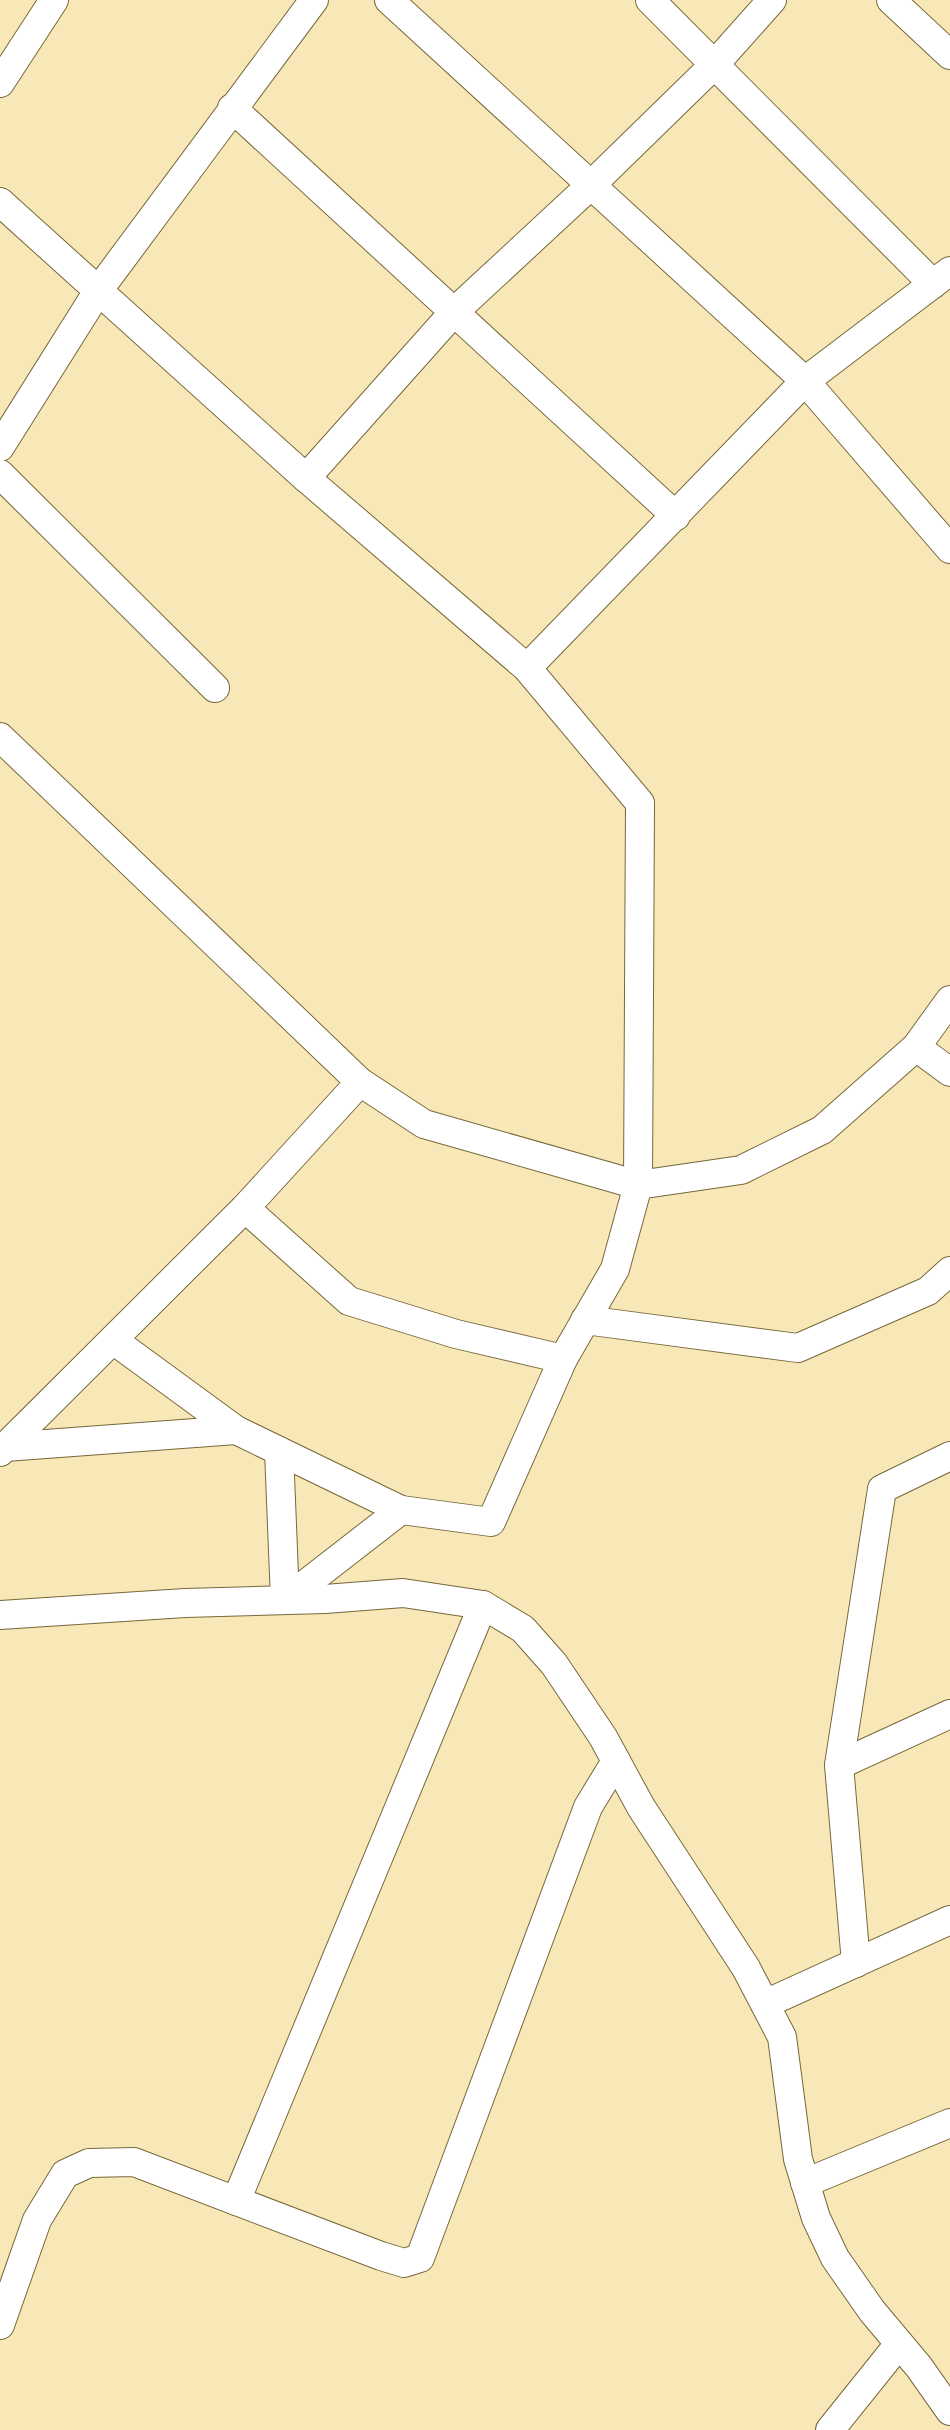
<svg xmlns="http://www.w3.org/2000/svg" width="950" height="2430" font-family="'Noto Serif',serif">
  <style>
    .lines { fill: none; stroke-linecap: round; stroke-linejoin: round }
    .street-casing { stroke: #77683b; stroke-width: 30 }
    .secondary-casing { stroke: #77683b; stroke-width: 30 }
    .street { stroke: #fff; stroke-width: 28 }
    .secondary { stroke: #fff; stroke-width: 28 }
  </style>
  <rect width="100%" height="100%" fill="#f8e8b7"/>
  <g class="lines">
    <defs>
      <g id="street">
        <polyline points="389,0 805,381 950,549"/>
        <polyline points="650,0 933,284"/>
        <polyline points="891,0 950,55"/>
        <polyline points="232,108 676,516"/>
        <polyline points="0,202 306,478 527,668 640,803 638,1185 615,1269 563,1359 491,1522 401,1510 236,1430 113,1340"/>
        <polyline points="0,447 98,291 314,0"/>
        <polyline points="0,474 215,688"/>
        <polyline points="306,478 454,312 591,185 714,65 772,0"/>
        <polyline points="527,668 805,381 950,271"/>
        <polyline points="0,737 360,1082 424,1124 638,1185 741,1170 822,1130 916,1047 950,1000"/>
        <polyline points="916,1047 950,1072"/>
        <polyline points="245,1208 349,1301 456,1334 563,1359"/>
        <polyline points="585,1320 798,1348 928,1291 950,1271"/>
        <polyline points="5,1447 236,1430"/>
        <polyline points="279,1451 285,1600 401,1510"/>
        <polyline points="0,1452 245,1208 360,1082"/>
        <polyline points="0,1615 185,1603 325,1599 403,1593 483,1605 523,1629 554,1664 603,1737 641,1807 746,1968 782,2037 798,2159 816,2218 835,2258 872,2311 919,2367 950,2411"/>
        <polyline points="839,1765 950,1714"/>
        <polyline points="856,1963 839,1765 882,1489 950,1456"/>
        <polyline points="765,2004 950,1920"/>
        <polyline points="805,2183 950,2123"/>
        <polyline points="236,2201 483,1605"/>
        <polyline points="0,2325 37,2220 65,2174 89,2163 134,2162 381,2256 404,2263 420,2258 588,1807 616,1761"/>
        <polyline points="830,2430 899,2344"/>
      </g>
      <polyline id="secondary" points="0,83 54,0"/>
    </defs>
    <use href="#street" class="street-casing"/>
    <use href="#secondary" class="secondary-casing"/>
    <use href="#street" class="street"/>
    <use href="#secondary" class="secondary"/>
  </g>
</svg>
